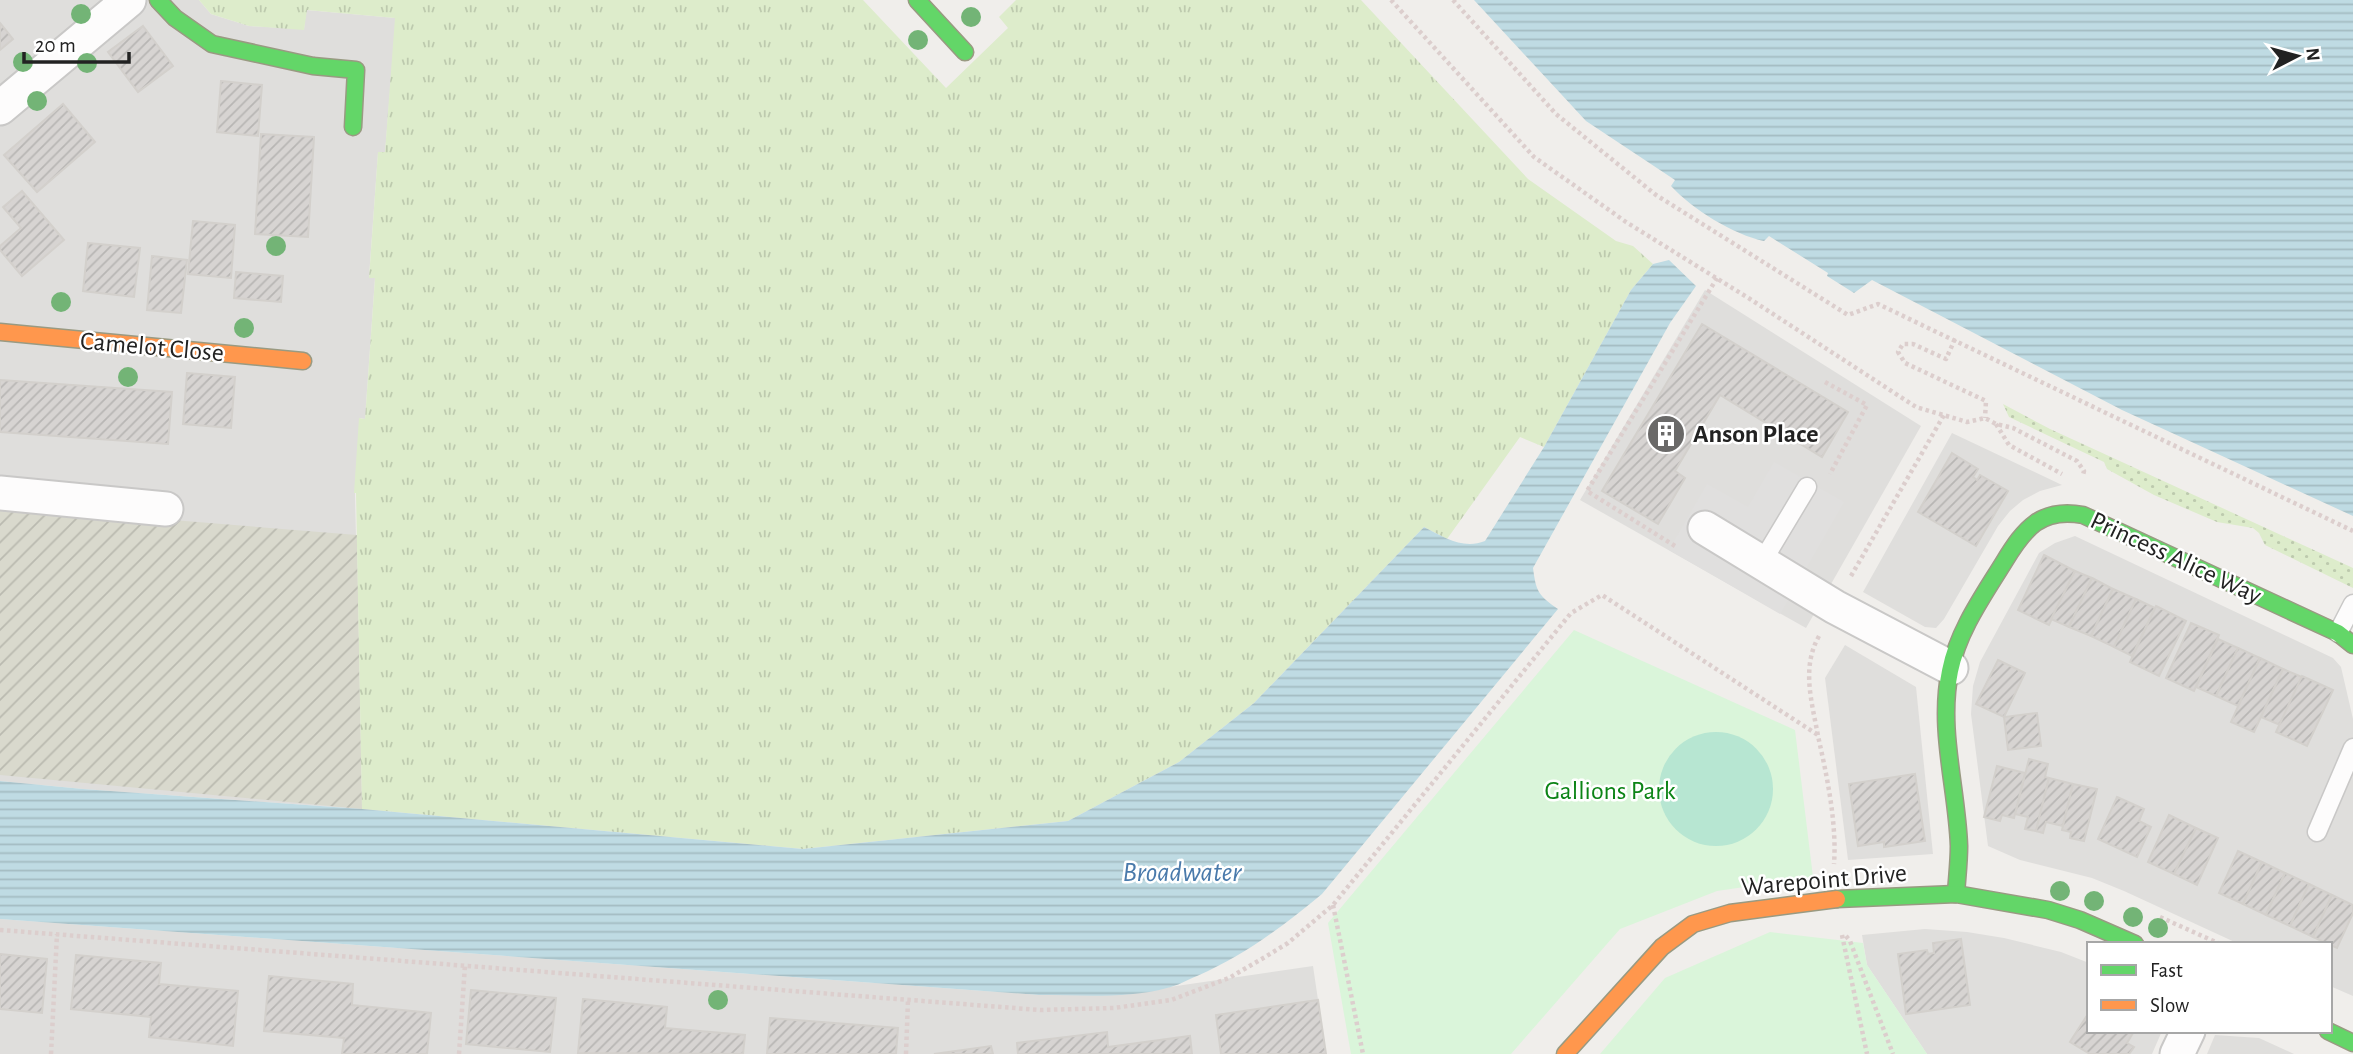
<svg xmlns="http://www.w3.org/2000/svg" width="2353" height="1054" font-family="'Alegreya Sans',sans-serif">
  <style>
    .residential { fill: #dfdedc }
    .construction { fill: url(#construction-furrows) }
    .grass { fill: url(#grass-tufts) }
    .park { fill: #daf5da }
    .garden { fill: url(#garden-dots) }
    .pitch { fill: #b7e6d2 }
    .parking { fill: #e0dfde }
    .water { fill: url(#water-rules) }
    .building { fill: url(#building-hatch); stroke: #d3d0cc; stroke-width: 2 }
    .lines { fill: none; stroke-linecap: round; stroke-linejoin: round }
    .lane-casing { stroke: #c9c8c7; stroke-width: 21 }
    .street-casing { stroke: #c9c8c7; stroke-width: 37 }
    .fast-casing { stroke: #999a82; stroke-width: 19 }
    .slow-casing { stroke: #999a82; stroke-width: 19 }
    .path { stroke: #dccecd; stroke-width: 4.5; stroke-dasharray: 3.5 3.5; stroke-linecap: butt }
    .lane { stroke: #fdfcfc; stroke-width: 18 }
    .street { stroke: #fdfcfc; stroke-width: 33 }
    .fast { stroke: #63d668; stroke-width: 16 }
    .slow { stroke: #ff974d; stroke-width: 16 }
    .tree { fill: #73b476 }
    .labels { text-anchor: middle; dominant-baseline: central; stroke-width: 5; stroke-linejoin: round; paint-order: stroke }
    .street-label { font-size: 26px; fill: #222; stroke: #fff }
    .poi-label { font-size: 26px; font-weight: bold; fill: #222; stroke: #fff; text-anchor: start }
    .park-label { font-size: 26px; fill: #0c8416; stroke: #fff }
    .water-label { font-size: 28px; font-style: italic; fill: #4a7aab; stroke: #fff }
  </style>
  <defs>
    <pattern id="construction-furrows" width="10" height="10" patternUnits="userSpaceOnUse" patternTransform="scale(1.75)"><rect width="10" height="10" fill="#d9d9cd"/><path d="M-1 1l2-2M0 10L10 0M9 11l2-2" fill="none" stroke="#babab0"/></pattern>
    <pattern id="grass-tufts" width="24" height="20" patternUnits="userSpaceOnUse" patternTransform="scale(1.75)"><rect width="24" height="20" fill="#ddeccb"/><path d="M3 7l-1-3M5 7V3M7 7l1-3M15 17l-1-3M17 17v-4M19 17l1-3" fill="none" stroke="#bdcaae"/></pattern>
    <pattern id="garden-dots" width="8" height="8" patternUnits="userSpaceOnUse" patternTransform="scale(1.75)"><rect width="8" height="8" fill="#ddeccb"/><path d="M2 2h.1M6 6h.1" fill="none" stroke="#bdcaae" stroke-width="1.8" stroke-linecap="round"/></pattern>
    <pattern id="water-rules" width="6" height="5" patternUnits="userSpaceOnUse" patternTransform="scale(1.75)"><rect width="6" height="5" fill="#bfdbe3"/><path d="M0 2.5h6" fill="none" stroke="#a4bcc2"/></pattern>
    <pattern id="building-hatch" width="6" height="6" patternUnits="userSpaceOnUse" patternTransform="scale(1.75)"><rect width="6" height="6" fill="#d7d4d2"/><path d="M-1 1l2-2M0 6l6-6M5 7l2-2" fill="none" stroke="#b8b6b4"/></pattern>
  </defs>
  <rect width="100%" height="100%" fill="#f0eeeb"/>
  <g class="residential">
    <polygon points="0,0 199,0 211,14 249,26 304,29 306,10 396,18 385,153 378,153 369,277 375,278 365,419 360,418 355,493 362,809 83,789 0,781"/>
    <polygon points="1705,290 1921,426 1806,628 1580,500"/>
    <polygon points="1952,433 2062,485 2040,491 2023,500 2010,511 1998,526 1944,619 1936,628 1925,627 1863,592"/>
    <polygon points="2075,536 2333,658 2341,667 2353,719 2353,996 2330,986 2330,944 2239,944 2124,891 2092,878 2020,860 1988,846 1971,714 1973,686 1980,662 2039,553 2055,543"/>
    <polygon points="1845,645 1916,687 1933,854 1848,860 1825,678"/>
    <polygon points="0,919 1039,995 1115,995 1313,966 1326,1054 0,1054"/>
    <polygon points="1925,929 1967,932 2004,938 2061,952 2089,963 2089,1031 2162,1031 2152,1054 1927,1054 1867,965 1862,935"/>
    <polygon points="2215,1035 2259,1038 2294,1054 2207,1054"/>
  </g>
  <polygon class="construction" points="0,506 357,535 362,809 0,775"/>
  <polygon class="grass" points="199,0 863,0 946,88 1008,28 999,17 1016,0 1361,0 1528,179 1616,241 1633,246 1653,264 1631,290 1544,447 1520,437 1447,539 1424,527 1254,703 1179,762 1068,821 803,849 362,809 356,493 354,493 359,418 365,419 375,278 369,278 378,152 385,152 395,18 307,10 304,30 249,26 211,14"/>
  <g class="park">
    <polygon points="1574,630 1795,730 1813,877 1717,891 1620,929 1511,1054 1351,1054 1328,923"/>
    <polygon points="1770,932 1863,943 1867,965 1927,1054 1600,1054 1665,978"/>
  </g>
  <polygon class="garden" points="2003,404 2050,429 2353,568 2353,588 2265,545 2259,533 2253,528 2217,522 2154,495 2107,469 2104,462 2009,417"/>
  <circle class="pitch" cx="1716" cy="789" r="57"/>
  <polygon class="parking" points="1774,462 1844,502 1780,614 1669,550 1707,484 1748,507"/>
  <g class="water">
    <path d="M 1474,0 L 2353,0 L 2353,516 L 2122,410 L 1872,280 L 1854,293 L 1827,276 L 1828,273 L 1769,236 L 1764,241 C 1734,235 1692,209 1671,186 L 1675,180 L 1586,121 Z"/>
    <path d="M 1669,260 L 1696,286 L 1670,323 L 1533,568 C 1536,591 1538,595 1558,609 L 1322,894 C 1283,926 1244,956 1197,976 C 1187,980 1177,986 1167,988 C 1127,999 1079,995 1039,995 L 0,919 L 0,781 L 83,789 L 362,809 L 803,849 L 1068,821 L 1179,762 L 1254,703 L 1424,527 C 1444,537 1463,550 1485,541 L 1544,447 L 1631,290 L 1653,264 Z"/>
  </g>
  <g class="building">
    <polygon points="0,23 13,39 0,50"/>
    <polygon points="143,26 173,66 138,92 108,52"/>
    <polygon points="221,81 262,85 258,136 217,132"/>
    <polygon points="63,104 95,142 37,192 4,155"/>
    <polygon points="261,134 314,137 308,237 255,234"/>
    <polygon points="22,191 64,240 22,276 0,250 0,246 21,228 3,207"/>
    <polygon points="193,221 235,225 231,278 188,274"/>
    <polygon points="88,243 140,248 134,297 83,291"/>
    <polygon points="152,256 187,260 181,313 147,310"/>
    <polygon points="236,272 283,276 281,302 234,298"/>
    <polygon points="1702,324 1848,412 1822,457 1720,395 1675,471 1685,478 1658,524 1602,491"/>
    <polygon points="187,373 235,377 231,428 183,424"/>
    <polygon points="0,380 172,392 168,444 0,432"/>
    <polygon points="1952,453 1978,469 1973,477 1977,480 1980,475 2008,491 1976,546 1918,512"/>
    <polygon points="2044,555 2075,571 2049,625 2018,610"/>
    <polygon points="2075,571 2092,578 2069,627 2051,619"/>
    <polygon points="2092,578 2113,589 2091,636 2069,627"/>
    <polygon points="2113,589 2136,599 2114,647 2091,636"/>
    <polygon points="2136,599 2155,608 2132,656 2114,647"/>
    <polygon points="2156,606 2186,621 2159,676 2130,662"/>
    <polygon points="2191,623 2219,635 2194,691 2166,678"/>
    <polygon points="2218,639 2238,648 2216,696 2196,687"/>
    <polygon points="2238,648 2260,658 2238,706 2216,696"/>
    <polygon points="2260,658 2283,669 2254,732 2231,722"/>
    <polygon points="1998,660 2025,673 2004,717 1976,704"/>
    <polygon points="2283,669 2302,677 2280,725 2261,717"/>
    <polygon points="2302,676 2333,690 2307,746 2276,732"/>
    <polygon points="2037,713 2041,746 2008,750 2004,717"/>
    <polygon points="2029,759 2048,764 2045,777 2049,778 2036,831 2025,829 2028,817 2015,814"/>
    <polygon points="1997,766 2025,773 2014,818 2002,815 2000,821 1984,817"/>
    <polygon points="1915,774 1925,841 1884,847 1884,842 1858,846 1849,784"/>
    <polygon points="2049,778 2073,784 2063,826 2046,822 2043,833 2036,831"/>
    <polygon points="2073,784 2097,789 2084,841 2070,838 2071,832 2062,830"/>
    <polygon points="2117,797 2144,809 2139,821 2151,827 2137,857 2098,839"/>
    <polygon points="2169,815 2196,828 2174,874 2148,862"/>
    <polygon points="2196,828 2218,838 2197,885 2174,874"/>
    <polygon points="2238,851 2262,862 2243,904 2219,893"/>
    <polygon points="2262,862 2285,873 2266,915 2243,904"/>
    <polygon points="2285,873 2309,884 2290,926 2266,915"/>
    <polygon points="2309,884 2332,895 2313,937 2290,926"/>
    <polygon points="2332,895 2353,905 2353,913 2337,948 2313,937"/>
    <polygon points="1961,939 1970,1005 1906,1014 1898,954 1927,950 1928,954 1934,953 1933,943"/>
    <polygon points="0,954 47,959 42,1013 0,1009"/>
    <polygon points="76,955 161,963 159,984 238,991 233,1046 149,1037 151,1017 71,1009"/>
    <polygon points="269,976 353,984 352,1005 431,1013 427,1054 342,1054 344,1038 264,1031"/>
    <polygon points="471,990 556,998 550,1052 466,1044"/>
    <polygon points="583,999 667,1007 665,1028 745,1035 743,1054 578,1053"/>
    <polygon points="1318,1000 1326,1054 1221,1054 1216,1015"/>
    <polygon points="2086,1017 2089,1019 2089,1031 2130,1031 2133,1033 2127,1043 2134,1047 2129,1054 2090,1054 2070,1042"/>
    <polygon points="770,1018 898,1028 896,1054 767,1054"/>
    <polygon points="1107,1032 1108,1047 1190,1036 1192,1054 1018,1054 1017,1043"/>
    <polygon points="991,1046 993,1054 934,1054"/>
  </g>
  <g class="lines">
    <defs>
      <g id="lane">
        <polyline points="1762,562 1807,487"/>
        <polyline points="2338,633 2353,604"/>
        <polyline points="2317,832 2353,748"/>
      </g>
      <g id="street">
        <polyline points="0,108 129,0"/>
        <polyline points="0,493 166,509"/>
        <polyline points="1705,528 1835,607 1951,668"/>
        <polyline points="2177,1054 2188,1031"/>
      </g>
      <g id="fast">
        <polyline points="158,0 175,18 212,44 313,66 356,70 353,127"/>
        <polyline points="917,0 965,52"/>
        <path d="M 1956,894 C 1957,878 1959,862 1959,846 C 1957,788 1938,730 1950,671 C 1958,631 1983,596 2004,562 C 2024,529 2041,507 2083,515 L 2338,633 L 2353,645"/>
        <polyline points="1837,899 1956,894 2048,910 2080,920 2135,944"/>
        <polyline points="2328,1031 2353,1043"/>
      </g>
      <g id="slow">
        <polyline points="0,332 303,361"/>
        <polyline points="1565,1054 1662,947 1693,924 1730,913 1837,899"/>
      </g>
    </defs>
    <use href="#lane" class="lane-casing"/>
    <use href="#street" class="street-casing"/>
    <use href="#fast" class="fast-casing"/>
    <use href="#slow" class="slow-casing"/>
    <g class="path">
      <polyline points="1391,0 1534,157 1626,222 1750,299 1916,407 1967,422 1985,418 1996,424 2013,428 2077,461 2084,471 2083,475"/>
      <polyline points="1453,0 1556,114 1656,195 1848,315 1878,304 2353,531"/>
      <polyline points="1955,339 1946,359 1913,344 1903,344 1898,352 1905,363 1986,401 1985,418"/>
      <polyline points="1825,382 1867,405 1830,474"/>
      <polyline points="1996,424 2009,445 2062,474"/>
      <polyline points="1675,546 1587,491 1717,278"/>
      <polyline points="1851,576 1944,415"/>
      <path d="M 1819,636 C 1801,668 1812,702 1818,736 C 1827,776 1837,824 1834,864"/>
      <polyline points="1333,905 1363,1054"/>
      <polyline points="2160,917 2220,944"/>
      <polyline points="0,930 1040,1010 1114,1008 1171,1000 1229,978 1265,957 1288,943 1333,905 1571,613 1602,595 1818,735"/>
      <polyline points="1842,935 1867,1054"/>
      <polyline points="1846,936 1850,941 1893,1054"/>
      <polyline points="51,1054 57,934"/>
      <polyline points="459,1054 465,965"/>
      <polyline points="906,1054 908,1000"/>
    </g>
    <use href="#lane" class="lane"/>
    <use href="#street" class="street"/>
    <use href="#fast" class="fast"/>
    <use href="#slow" class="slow"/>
  </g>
  <g class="tree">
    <circle cx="81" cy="14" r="10"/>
    <circle cx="971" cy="17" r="10"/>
    <circle cx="918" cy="40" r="10"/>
    <circle cx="23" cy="62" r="10"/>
    <circle cx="87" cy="63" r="10"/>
    <circle cx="37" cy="101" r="10"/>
    <circle cx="276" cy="246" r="10"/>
    <circle cx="61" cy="302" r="10"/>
    <circle cx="244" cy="328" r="10"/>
    <circle cx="128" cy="377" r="10"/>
    <circle cx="2060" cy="891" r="10"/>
    <circle cx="2094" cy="901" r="10"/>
    <circle cx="2133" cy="917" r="10"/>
    <circle cx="2158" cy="928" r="10"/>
    <circle cx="718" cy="1000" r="10"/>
  </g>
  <defs>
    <symbol id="building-disc" viewBox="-11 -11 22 22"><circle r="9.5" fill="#6a6968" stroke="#fff"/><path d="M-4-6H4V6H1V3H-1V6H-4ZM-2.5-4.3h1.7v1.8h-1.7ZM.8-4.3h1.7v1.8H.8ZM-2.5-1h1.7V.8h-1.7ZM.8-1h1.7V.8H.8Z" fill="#fff"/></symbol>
  </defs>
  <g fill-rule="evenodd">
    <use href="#building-disc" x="1644" y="412" width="44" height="44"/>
  </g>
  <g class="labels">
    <g class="street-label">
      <text transform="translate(152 347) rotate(5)">Camelot Close</text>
      <text transform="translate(2176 558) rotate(25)">Princess Alice Way</text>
      <text transform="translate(1824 880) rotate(-5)">Warepoint Drive</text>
    </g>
    <g class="poi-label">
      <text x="1693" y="434">Anson Place</text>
    </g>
    <g class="park-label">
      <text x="1610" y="791">Gallions Park</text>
    </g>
    <g class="water-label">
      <text x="1182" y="873">Broadwater</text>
    </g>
  </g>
  <rect x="2087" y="942" width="245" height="91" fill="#ffffff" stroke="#a7a7a7" stroke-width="2"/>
  <rect x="2101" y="965" width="35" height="10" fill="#63d668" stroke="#a7a7a7" stroke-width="2"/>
  <text x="2150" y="977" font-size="21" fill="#222222">Fast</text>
  <rect x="2101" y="1000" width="35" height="10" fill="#ff974d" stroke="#a7a7a7" stroke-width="2"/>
  <text x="2150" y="1012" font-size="21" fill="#222222">Slow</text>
  <g transform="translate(2297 56) rotate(84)" stroke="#ffffff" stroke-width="5" paint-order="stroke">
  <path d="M0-5L12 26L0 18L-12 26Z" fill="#222222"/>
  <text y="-10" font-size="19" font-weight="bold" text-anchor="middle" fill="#222222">N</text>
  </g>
  <path d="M24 52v10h105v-10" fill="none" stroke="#222222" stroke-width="3.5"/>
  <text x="35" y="52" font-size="21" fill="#222222" stroke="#ffffff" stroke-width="5" paint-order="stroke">20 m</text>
</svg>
